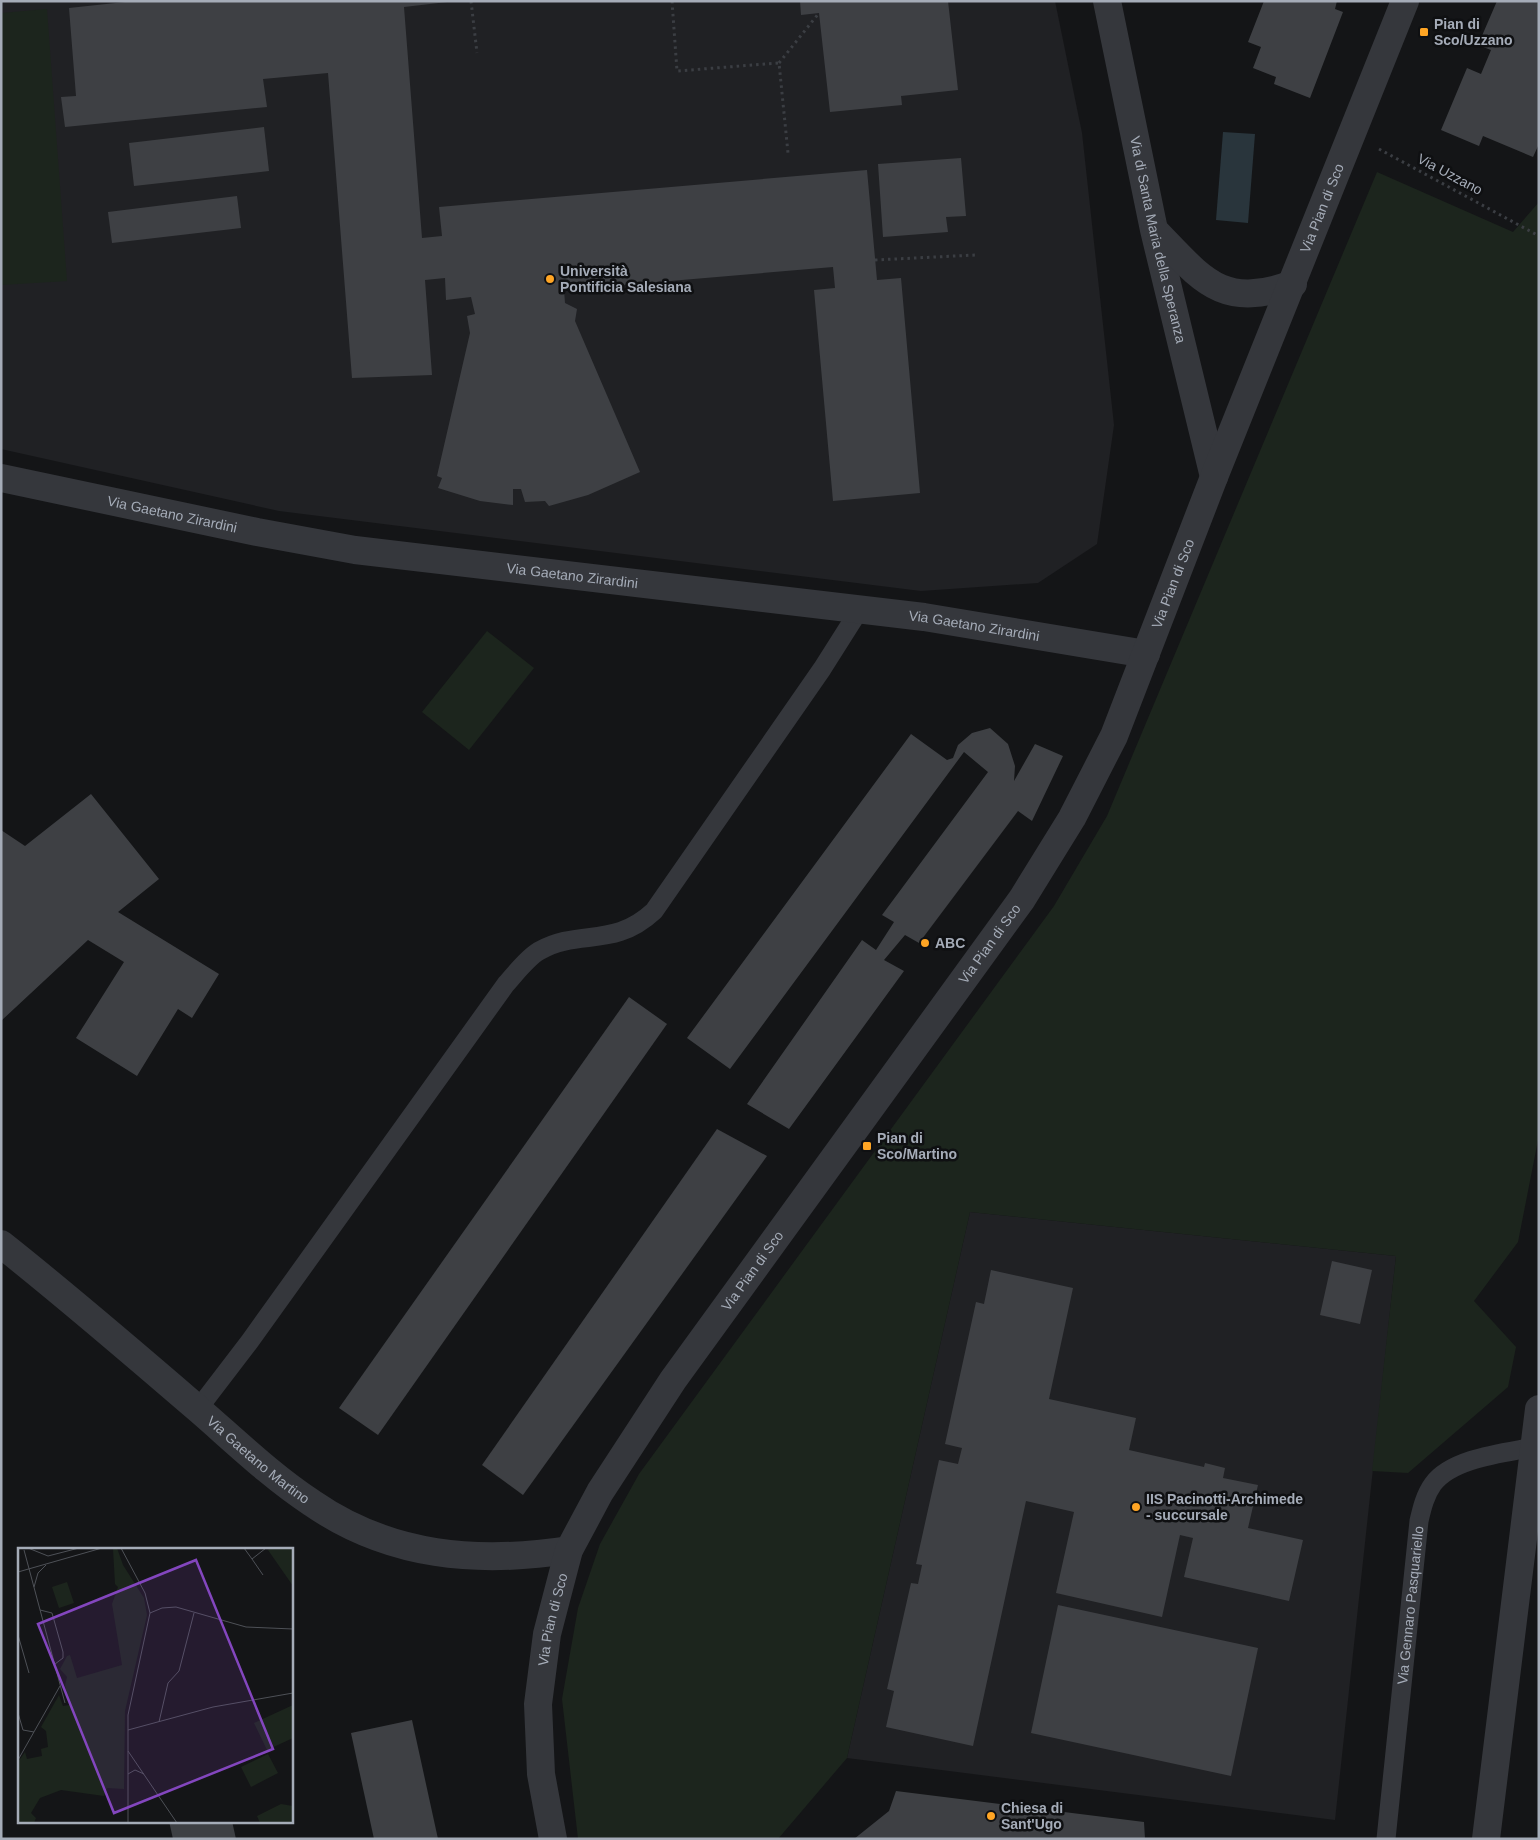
<svg xmlns="http://www.w3.org/2000/svg" width="1540" height="1840" font-family="Arial,sans-serif">
  <style>
    .built { fill: #202124 }
    .green { fill: #1c251d }
    .water { fill: #29353c }
    .building { fill: #3e4044 }
    .lines { fill: none; stroke-linecap: round; stroke-linejoin: round }
    .path { stroke: #3b3e43; stroke-width: 3; stroke-dasharray: 2.5 4; stroke-linecap: butt }
    .service { stroke: #35373c; stroke-width: 19 }
    .minor { stroke: #35373c; stroke-width: 28 }
    .tertiary { stroke: #35373c; stroke-width: 28 }
    .poi-dot { fill: #ffa524; stroke: #0f1012; stroke-width: 2 }
    .labels { text-anchor: middle; dominant-baseline: central; stroke-width: 5; stroke-linejoin: round; paint-order: stroke }
    .poi-label { font-size: 14px; font-weight: bold; fill: #a5acb8; stroke: #0f1012; text-anchor: start }
    .street-label { font-size: 14px; fill: #a5acb8; stroke: #0f1012 }
    .inset-road { fill: none; stroke: #4e5157; stroke-width: 1 }
    .view { fill: #8346be; fill-opacity: 0.15; stroke: #8346be; stroke-width: 2.5 }
    .inset-edge { fill: none; stroke: #a5acb8; stroke-width: 2.5 }
  </style>
  <rect width="100%" height="100%" fill="#141517"/>
  <g class="built">
    <polygon points="1,1 1055,1 1082,133 1114,425 1097,544 1038,583 921,591 279,511 1,449"/>
    <polygon points="970,1212 1396,1256 1335,1820 847,1758"/>
  </g>
  <g class="green">
    <polygon points="47,9 67,281 1,285 1,13"/>
    <polygon points="1377,172 1513,232 1539,202 1539,1135 1518,1242 1474,1301 1516,1347 1508,1387 1408,1473 1372,1471 1396,1256 970,1212 847,1758 778,1839 578,1839 562,1699 578,1608 600,1544 639,1474 1054,906 1107,816"/>
    <polygon points="487,631 534,668 469,750 422,712"/>
  </g>
  <polygon class="water" points="1223,132 1255,134 1248,223 1216,220"/>
  <g class="building">
    <polygon points="134,1 456,1 404,7 422,238 442,236 439,207 867,170 877,280 901,278 920,493 833,501 814,290 835,288 833,267 564,290 565,303 577,309 575,321 640,472 588,495 549,506 545,501 525,502 521,489 513,489 513,505 480,501 438,488 442,478 437,476 470,333 467,316 475,314 471,297 446,300 445,278 425,280 432,375 352,378 328,73 263,79 267,107 65,127 61,97 76,96 69,8"/>
    <polygon points="800,1 948,1 958,90 901,96 902,105 830,112 819,13 801,15"/>
    <polygon points="1264,1 1337,1 1335,9 1343,12 1310,98 1274,84 1276,77 1253,68 1261,47 1248,42"/>
    <polygon points="1497,1 1539,1 1539,144 1533,157 1483,136 1479,146 1441,130 1467,68 1481,74 1491,50 1478,45"/>
    <polygon points="264,127 269,171 134,186 129,143"/>
    <polygon points="961,158 966,216 946,217 948,232 883,237 878,164"/>
    <polygon points="237,196 241,228 112,243 108,212"/>
    <polygon points="990,728 1008,744 1015,766 1014,781 1035,744 1063,756 1032,821 1018,811 919,943 905,935 884,960 904,971 789,1129 747,1104 862,940 876,950 894,922 882,915 988,772 964,752 730,1069 687,1038 911,734 947,760 953,758 958,745 972,733"/>
    <polygon points="91,794 159,879 118,912 219,974 192,1018 178,1009 137,1076 76,1038 124,962 88,940 1,1021 1,830 25,846"/>
    <polygon points="629,997 667,1024 378,1435 339,1408"/>
    <polygon points="717,1129 767,1156 523,1495 482,1465"/>
    <polygon points="1332,1261 1372,1270 1360,1324 1320,1315"/>
    <polygon points="991,1270 1073,1288 1049,1399 1136,1418 1129,1450 1204,1467 1205,1463 1225,1468 1223,1478 1258,1485 1248,1528 1303,1540 1289,1601 1184,1577 1193,1538 1180,1535 1162,1617 1056,1593 1074,1512 1026,1501 973,1746 886,1727 894,1691 887,1689 911,1583 918,1584 922,1565 916,1564 939,1460 958,1464 962,1448 945,1444 976,1302 984,1304"/>
    <polygon points="1058,1605 1258,1648 1231,1776 1031,1733"/>
    <polygon points="412,1720 438,1839 374,1839 351,1733"/>
    <polygon points="896,1791 1144,1822 1145,1839 854,1839 889,1811"/>
    <polygon points="169,1821 232,1821 236,1839 173,1839"/>
  </g>
  <g class="lines">
    <g class="path">
      <polyline points="471,1 477,53"/>
      <polyline points="672,1 677,71 779,63 788,153"/>
      <polyline points="779,63 819,13"/>
      <polyline points="1379,149 1539,236"/>
      <polyline points="875,260 975,255"/>
    </g>
    <g class="service">
      <path d="M 198,1409 L 250,1341 L 506,984 C 516,973 527,958 539,951 C 580,928 613,949 654,911 L 822,669 L 860,609"/>
      <path id="s1" d="M 1386,1839 L 1419,1521 C 1422,1508 1425,1495 1433,1484 C 1452,1458 1504,1453 1534,1447"/>
    </g>
    <g class="minor">
      <path id="s2" d="M 1107,1 L 1154,230 L 1214,477"/>
      <path d="M 1155,231 C 1202,279 1221,310 1293,284"/>
      <path id="s3" d="M 1,478 L 257,532 L 355,550 L 924,617 L 1146,654"/>
      <path id="s4" d="M 1,1244 C 68,1297 133,1353 198,1409 C 235,1441 271,1476 312,1503 C 390,1557 478,1564 569,1550"/>
      <polyline points="1486,1839 1539,1409"/>
    </g>
    <path class="tertiary" id="s5" d="M 553,1839 L 541,1774 L 538,1704 L 547,1634 L 565,1565 L 569,1550 L 600,1492 L 673,1380 L 1022,899 L 1072,818 L 1114,736 L 1214,477 L 1405,1"/>
  </g>
  <g class="poi-dot">
    <rect x="1419" y="27" width="10" height="10" rx="2.5"/>
    <circle cx="550" cy="279" r="5"/>
    <circle cx="925" cy="943" r="5"/>
    <rect x="862" y="1141" width="10" height="10" rx="2.5"/>
    <circle cx="1136" cy="1507" r="5"/>
    <circle cx="991" cy="1816" r="5"/>
  </g>
  <g class="labels">
    <g class="poi-label">
      <text x="1434" y="24">Pian di<tspan x="1434" dy="16">Sco/Uzzano</tspan></text>
      <text x="560" y="271">Università<tspan x="560" dy="16">Pontificia Salesiana</tspan></text>
      <text x="935" y="943">ABC</text>
      <text x="877" y="1138">Pian di<tspan x="877" dy="16">Sco/Martino</tspan></text>
      <text x="1146" y="1499">IIS Pacinotti-Archimede<tspan x="1146" dy="16">- succursale</tspan></text>
      <text x="1001" y="1808">Chiesa di<tspan x="1001" dy="16">Sant'Ugo</tspan></text>
    </g>
    <g class="street-label">
      <text transform="translate(1450 174) rotate(28)">Via Uzzano</text>
      <text stroke="none"><textPath href="#s5" startOffset="1842">Via Pian di Sco</textPath></text>
      <text stroke="none"><textPath href="#s2" startOffset="244">Via di Santa Maria della Speranza</textPath></text>
      <text stroke="none"><textPath href="#s3" startOffset="175">Via Gaetano Zirardini</textPath></text>
      <text stroke="none"><textPath href="#s3" startOffset="580">Via Gaetano Zirardini</textPath></text>
      <text stroke="none"><textPath href="#s5" startOffset="1438">Via Pian di Sco</textPath></text>
      <text stroke="none"><textPath href="#s3" startOffset="985">Via Gaetano Zirardini</textPath></text>
      <text stroke="none"><textPath href="#s5" startOffset="1032">Via Pian di Sco</textPath></text>
      <text stroke="none"><textPath href="#s5" startOffset="628">Via Pian di Sco</textPath></text>
      <text stroke="none"><textPath href="#s4" startOffset="336">Via Gaetano Martino</textPath></text>
      <text stroke="none"><textPath href="#s1" startOffset="235">Via Gennaro Pasquariello</textPath></text>
      <text stroke="none"><textPath href="#s5" startOffset="222">Via Pian di Sco</textPath></text>
    </g>
  </g>
  <g transform="translate(18 1548)">
    <rect width="275" height="275" fill="#141517"/>
    <path d="M 99,0 L 105,17 L 126,50 L 129,67 L 107,163 L 106,241 L 89,240 L 86,248 L 43,242 L 22,250 L 13,265 L 18,270 L 16,275 L 0,275 L 0,214 L 7,204 L 9,211 L 24,208 L 23,201 L 30,199 L 28,183 L 23,179 L 41,147 L 45,158 L 51,157 L 47,137 L 49,129 L 42,121 L 49,108 L 52,107 L 59,130 L 104,117 L 94,56 L 100,39 L 97,36 L 95,1 ZM 252,0 L 275,0 L 275,38 L 250,2 ZM 49,34 L 56,55 L 41,60 L 34,39 ZM 275,157 L 275,190 L 249,202 L 236,175 ZM 250,206 L 260,225 L 233,239 L 223,219 ZM 263,256 L 275,258 L 275,275 L 242,275 L 239,268 Z" fill="#1c251d"/>
    <path class="inset-road" d="M 10,0 L 30,8 L 61,0M 103,0 L 127,45 L 132,65 L 110,167 L 110,275M 226,0 L 234,11 L 248,0M 6,2 L 47,155M 234,11 L 245,27M 0,24 L 84,0M 16,39 L 20,25 L 28,17M 22,62 L 34,65 L 45,104 L 45,110 L 37,116M 132,65 L 144,60 L 158,59 L 228,79 L 275,81M 0,87 L 11,125M 0,165 L 5,182 L 16,184M 141,174 L 150,135 L 161,123 L 176,65M 110,182 L 195,159 L 275,145M 110,203 L 159,275M 0,212 L 42,138M 110,226 L 117,222 L 126,226"/>
    <path class="view" d="M 178,12 L 255,201 L 96,265 L 20,76 Z"/>
    <rect width="275" height="275" class="inset-edge"/>
  </g>
  <rect width="1540" height="1840" fill="none" stroke="#a5acb8" stroke-width="5"/>
</svg>
